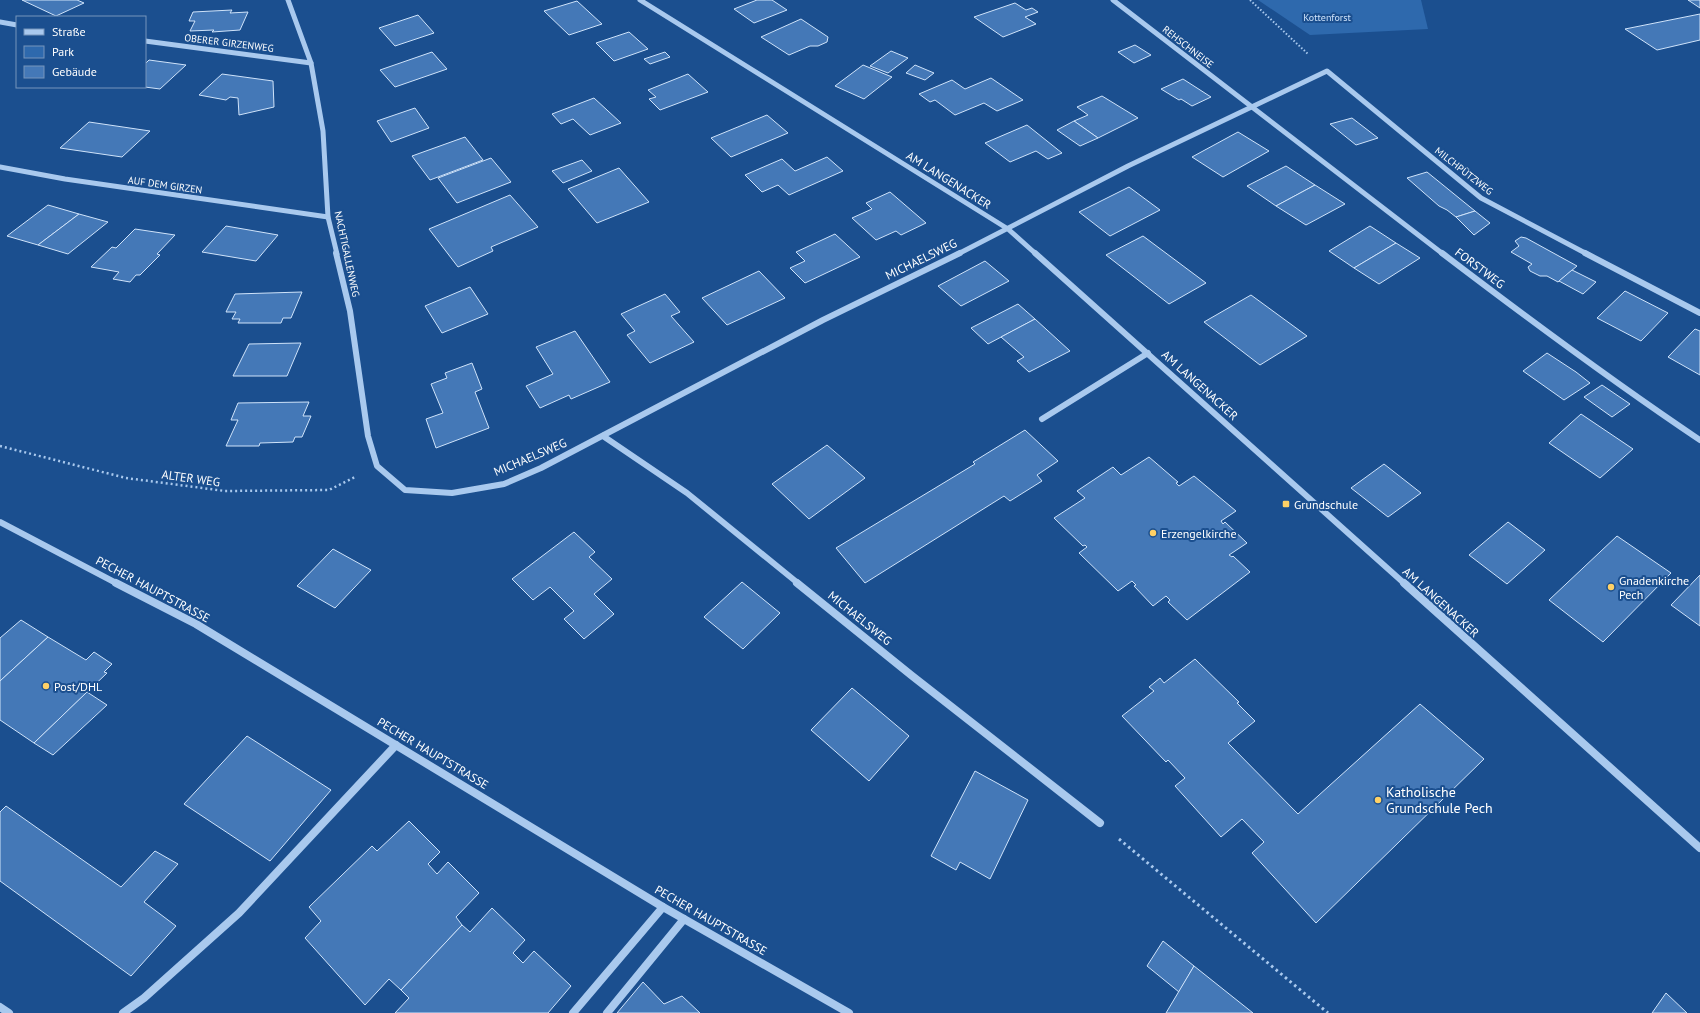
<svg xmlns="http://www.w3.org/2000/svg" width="1700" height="1013" font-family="'PT Sans',sans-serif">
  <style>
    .green { fill: #2e69ad }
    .building { fill: #4478b7; stroke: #cfe3fa }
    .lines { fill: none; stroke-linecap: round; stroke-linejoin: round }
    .path-far2 { stroke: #a9c9ee; stroke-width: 2; stroke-dasharray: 1.5 2; stroke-linecap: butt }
    .path-far1 { stroke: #a9c9ee; stroke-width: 2.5; stroke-dasharray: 2 3; stroke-linecap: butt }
    .path { stroke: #a9c9ee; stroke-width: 3; stroke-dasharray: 2.5 3.5; stroke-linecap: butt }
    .minor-far2 { stroke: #a9c9ee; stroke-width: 5 }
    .minor-far1 { stroke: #a9c9ee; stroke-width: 6 }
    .minor { stroke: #a9c9ee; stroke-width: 8 }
    .poi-dot { fill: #ffd166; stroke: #1b4f8f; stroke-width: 1.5 }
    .labels { text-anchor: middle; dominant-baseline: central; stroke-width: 4; stroke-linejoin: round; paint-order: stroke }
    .far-park-label { font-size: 10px; fill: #cfe3fa; stroke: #1b4f8f }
    .far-street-label { font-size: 10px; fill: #fff; stroke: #1b4f8f }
    .street-label { font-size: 12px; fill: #fff; stroke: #1b4f8f }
    .poi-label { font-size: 12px; fill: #fff; stroke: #1b4f8f; text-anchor: start }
    .near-poi-label { font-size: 14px; fill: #fff; stroke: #1b4f8f; text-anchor: start }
  </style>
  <rect width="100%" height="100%" fill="#1b4f8f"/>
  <polygon class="green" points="1258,0 1421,0 1428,29 1310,35"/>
  <g class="building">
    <polygon points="22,0 77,0 84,3 56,16"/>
    <polygon points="757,0 772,0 787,10 754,23 734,9"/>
    <polygon points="1688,0 1700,0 1700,8"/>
    <polygon points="577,1 602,24 569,35 544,11"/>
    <polygon points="1015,3 1026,10 1032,8 1038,12 1025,17 1036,24 1003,37 974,17"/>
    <polygon points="232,10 230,13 248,12 240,30 212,32 214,30 190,31 195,21 189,21 193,12"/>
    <polygon points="1700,14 1700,40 1657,50 1625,29"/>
    <polygon points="418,15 434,33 395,46 379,28"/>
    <polygon points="801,19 828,37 827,42 818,46 810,46 789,55 761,37"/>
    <polygon points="629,32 648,49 614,61 596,43"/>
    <polygon points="1135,45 1151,55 1134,63 1118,52"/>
    <polygon points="891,51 908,58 888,73 870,66"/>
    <polygon points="432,52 447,69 395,87 380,70"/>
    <polygon points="665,52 670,57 650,64 644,59"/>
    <polygon points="149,60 186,65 160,89 145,87 145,64"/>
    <polygon points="863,65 892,77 864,99 835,86"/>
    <polygon points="915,65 934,73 925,80 906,73"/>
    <polygon points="222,74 273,81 274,107 239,115 238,98 230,97 226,100 199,95"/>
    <polygon points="688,74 708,92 660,110 649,99 656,97 648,90"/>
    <polygon points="991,78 1023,100 997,111 984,103 955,115 935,100 930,102 919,94 952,80 965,89"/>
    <polygon points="1183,79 1211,97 1192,106 1181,99 1179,100 1161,89"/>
    <polygon points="1102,96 1138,118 1098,138 1074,121 1088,115 1077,107"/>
    <polygon points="594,98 621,123 590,135 573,119 561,124 552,114"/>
    <polygon points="415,108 429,128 391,142 377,121"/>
    <polygon points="767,115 788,133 731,157 711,138"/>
    <polygon points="1352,118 1378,138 1356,145 1330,124"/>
    <polygon points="1074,121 1098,138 1080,146 1057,130"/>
    <polygon points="89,122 150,131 122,157 60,148"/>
    <polygon points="1027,125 1062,153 1048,159 1036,151 1010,162 985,143"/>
    <polygon points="1238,132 1269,151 1223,177 1192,157"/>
    <polygon points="465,137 483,160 430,180 412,156"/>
    <polygon points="827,157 843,171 789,195 778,185 762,192 745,175 782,159 795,171"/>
    <polygon points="491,158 511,182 457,203 438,178"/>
    <polygon points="582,160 592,171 563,183 552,171"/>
    <polygon points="1286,166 1315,185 1276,206 1247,186"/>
    <polygon points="619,168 649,202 597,223 568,189"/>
    <polygon points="1427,172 1475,211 1456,217 1447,210 1439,206 1407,178"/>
    <polygon points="1315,185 1345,204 1306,225 1276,206"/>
    <polygon points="1129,187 1160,210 1110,236 1079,212"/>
    <polygon points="890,192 926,223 901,235 896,231 876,240 852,218 872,209 866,203"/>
    <polygon points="510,195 538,227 491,247 493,251 458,267 429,229"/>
    <polygon points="48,205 79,214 38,245 7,236"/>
    <polygon points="1475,211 1490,223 1474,235 1456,217"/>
    <polygon points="79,214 108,222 68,254 38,245"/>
    <polygon points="226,226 278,235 256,261 202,252"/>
    <polygon points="1370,226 1396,243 1354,268 1329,251"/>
    <polygon points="135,229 175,235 157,254 160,255 140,275 136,275 130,282 113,279 119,272 91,267 112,247 116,248"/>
    <polygon points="835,234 860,257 805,283 790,268 805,261 796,252"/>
    <polygon points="1143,236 1206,283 1169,304 1106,255"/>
    <polygon points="1521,237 1526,238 1577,266 1558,282 1547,276 1540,276 1530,271 1528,267 1532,264 1511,252 1519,246 1515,241"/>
    <polygon points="1396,243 1420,258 1379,284 1354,268"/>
    <polygon points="985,261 1009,281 961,306 938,286"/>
    <polygon points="1572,270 1596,282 1583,294 1559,281"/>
    <polygon points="759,271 785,298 727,325 702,298"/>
    <polygon points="470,287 488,314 442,333 425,306"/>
    <polygon points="1625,291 1668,313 1641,341 1597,318"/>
    <polygon points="302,292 291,318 283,318 281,323 238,323 240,319 232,319 236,312 226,312 235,294"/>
    <polygon points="665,294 680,312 671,316 694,342 650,363 627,335 635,331 621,314"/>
    <polygon points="1251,295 1307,336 1260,365 1204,322"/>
    <polygon points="1018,304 1035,319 988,344 971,328"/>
    <polygon points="1035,319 1070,351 1029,372 1017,361 1024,357 1001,337"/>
    <polygon points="1695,329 1700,331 1700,375 1668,357"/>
    <polygon points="575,331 610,382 571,399 569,395 540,408 526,386 553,374 536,347"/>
    <polygon points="301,343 287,376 233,376 249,344"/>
    <polygon points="1547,353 1576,372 1590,383 1564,400 1523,371"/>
    <polygon points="472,363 482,389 475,392 489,428 436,448 426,419 443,413 431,384 447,378 445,373"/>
    <polygon points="1602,385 1630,404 1612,417 1584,397"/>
    <polygon points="309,402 303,416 311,416 302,437 295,437 293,442 260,443 259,446 226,446 238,420 231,420 238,403"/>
    <polygon points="1581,414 1633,449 1600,478 1549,443"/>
    <polygon points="1025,430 1058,461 1037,475 1042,481 1010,501 1004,496 865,583 836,548 975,464 973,462"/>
    <polygon points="827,445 865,478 809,519 772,484"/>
    <polygon points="1149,457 1178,482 1176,483 1179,486 1194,476 1236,511 1221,521 1223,524 1225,522 1247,543 1229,555 1232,557 1233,556 1250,572 1187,620 1168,602 1170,600 1166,596 1153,606 1134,586 1136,585 1132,581 1118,591 1079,553 1087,547 1085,545 1083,546 1054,518 1085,498 1077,491 1113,467 1121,475"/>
    <polygon points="1384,464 1421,493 1388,517 1351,488"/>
    <polygon points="1508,522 1545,550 1507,584 1469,555"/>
    <polygon points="574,532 595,552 589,557 612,579 594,594 614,614 584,639 564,619 574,611 550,587 533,600 512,579"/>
    <polygon points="1617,536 1671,573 1603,642 1549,600"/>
    <polygon points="333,549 371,570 335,608 297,586"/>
    <polygon points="1700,575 1700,626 1671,605"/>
    <polygon points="742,582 780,613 743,649 704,617"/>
    <polygon points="21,620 48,637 0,681 0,638"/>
    <polygon points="48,637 86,660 94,652 112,664 104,672 107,673 34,743 0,720 0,681"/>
    <polygon points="1195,659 1239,702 1237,703 1255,721 1228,743 1298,814 1420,704 1484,759 1316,923 1252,853 1264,842 1242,819 1221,837 1175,786 1185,778 1168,760 1166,762 1122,716 1154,691 1149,687 1160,678 1164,683"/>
    <polygon points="852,688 909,736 869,781 811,730"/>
    <polygon points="87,692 107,705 53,755 34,743"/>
    <polygon points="247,736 331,790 270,861 184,804"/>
    <polygon points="975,771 1028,800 990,879 960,862 956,870 931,856"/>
    <polygon points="6,806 121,887 155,851 178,864 144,902 176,926 131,976 0,881 0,812"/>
    <polygon points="409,821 440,852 428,864 437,874 448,862 479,893 456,917 462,925 401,990 389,979 365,1005 305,938 321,921 309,907 372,846 377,851"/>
    <polygon points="492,908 525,940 513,953 523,963 534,951 571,986 548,1013 395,1013 409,998 401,990 462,925 470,932"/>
    <polygon points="1163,941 1194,966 1179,992 1147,966"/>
    <polygon points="1194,966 1253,1013 1166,1013"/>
    <polygon points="643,982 664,1004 682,996 700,1013 617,1013"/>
    <polygon points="1666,993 1687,1013 1652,1013"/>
  </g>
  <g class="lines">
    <polyline class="path-far2" points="1250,0 1308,54"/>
    <polyline class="path-far1" points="0,446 126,478 225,491 329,490 355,477"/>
    <polyline class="path" points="1119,839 1328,1013"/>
    <g class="minor-far2">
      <polyline points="288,0 311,63 323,131 328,217 337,254"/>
      <polyline points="640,0 1008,229 1036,254"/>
      <polyline points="1113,0 1443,254"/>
      <polyline points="0,22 17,25"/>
      <polyline points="145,41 311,63"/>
      <polyline points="0,167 65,179 328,217"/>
      <polyline points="958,254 1128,166 1327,71 1481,198 1587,254"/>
    </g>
    <g class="minor-far1">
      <polyline points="336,253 350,311 368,436 377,466 405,490 452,493 504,484 541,468 823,320 960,253"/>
      <polyline points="1035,253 1405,584"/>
      <path d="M 1442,253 C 1526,317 1612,381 1700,440"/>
      <polyline points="1585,253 1700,313"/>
      <polyline points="1042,419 1148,353"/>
      <polyline points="603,436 687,493 799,584"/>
      <polyline points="0,522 118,584"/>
    </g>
    <g class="minor">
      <polyline points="116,583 196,624 663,907 849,1013"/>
      <polyline points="797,583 911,675 1100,823"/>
      <polyline points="1404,583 1700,848"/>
      <polyline points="0,1007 9,1013"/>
      <polyline points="123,1013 144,998 239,913 396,745"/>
      <polyline points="573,1013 663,907"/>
      <polyline points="607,1013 684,919"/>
    </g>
  </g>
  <g class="poi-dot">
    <rect x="1282" y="500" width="8" height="8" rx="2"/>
    <circle cx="1153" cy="533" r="4"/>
    <circle cx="1611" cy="587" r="4"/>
    <circle cx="46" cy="686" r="4"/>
    <circle cx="1378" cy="800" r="4"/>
  </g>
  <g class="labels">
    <g class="far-park-label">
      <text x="1327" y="17">Kottenforst</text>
    </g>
    <g class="far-street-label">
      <text transform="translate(229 43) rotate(7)">OBERER GIRZENWEG</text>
      <text transform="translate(1188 47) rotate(38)">REHSCHNEISE</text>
      <text transform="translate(1464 171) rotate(38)">MILCHPÜTZWEG</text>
      <text transform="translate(165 185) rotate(8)">AUF DEM GIRZEN</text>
      <text transform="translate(347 254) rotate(78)">NACHTIGALLENWEG</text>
    </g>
    <g class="street-label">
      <text transform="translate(949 180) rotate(32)">AM LANGENACKER</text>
      <text transform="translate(921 259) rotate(-26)">MICHAELSWEG</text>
      <text transform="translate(1480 268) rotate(37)">FORSTWEG</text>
      <text transform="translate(1200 385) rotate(42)">AM LANGENACKER</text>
      <text transform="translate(530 457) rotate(-23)">MICHAELSWEG</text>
      <text transform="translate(191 478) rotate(8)">ALTER WEG</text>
      <text transform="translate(153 589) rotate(28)">PECHER HAUPTSTRASSE</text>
      <text transform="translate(1441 602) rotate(42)">AM LANGENACKER</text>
      <text transform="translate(860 618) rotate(39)">MICHAELSWEG</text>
      <text transform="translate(433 753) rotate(31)">PECHER HAUPTSTRASSE</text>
      <text transform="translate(711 920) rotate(30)">PECHER HAUPTSTRASSE</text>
    </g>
    <g class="poi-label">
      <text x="1294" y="504">Grundschule</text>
      <text x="1161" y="533">Erzengelkirche</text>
      <text x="1619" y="580">Gnadenkirche<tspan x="1619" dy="14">Pech</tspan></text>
      <text x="54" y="686">Post/DHL</text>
    </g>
    <g class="near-poi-label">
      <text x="1386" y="792">Katholische<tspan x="1386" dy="16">Grundschule Pech</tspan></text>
    </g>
  </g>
  <rect x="16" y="16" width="130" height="72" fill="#1b4f8f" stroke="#7695bc"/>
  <rect x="24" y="29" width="20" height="6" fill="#a9c9ee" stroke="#7695bc"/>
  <text x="52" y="36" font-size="12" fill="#ffffff">Straße</text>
  <rect x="24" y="46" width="20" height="12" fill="#2e69ad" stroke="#7695bc"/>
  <text x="52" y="56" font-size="12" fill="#ffffff">Park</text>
  <rect x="24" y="66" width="20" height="12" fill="#4478b7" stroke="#7695bc"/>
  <text x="52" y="76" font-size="12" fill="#ffffff">Gebäude</text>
</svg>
